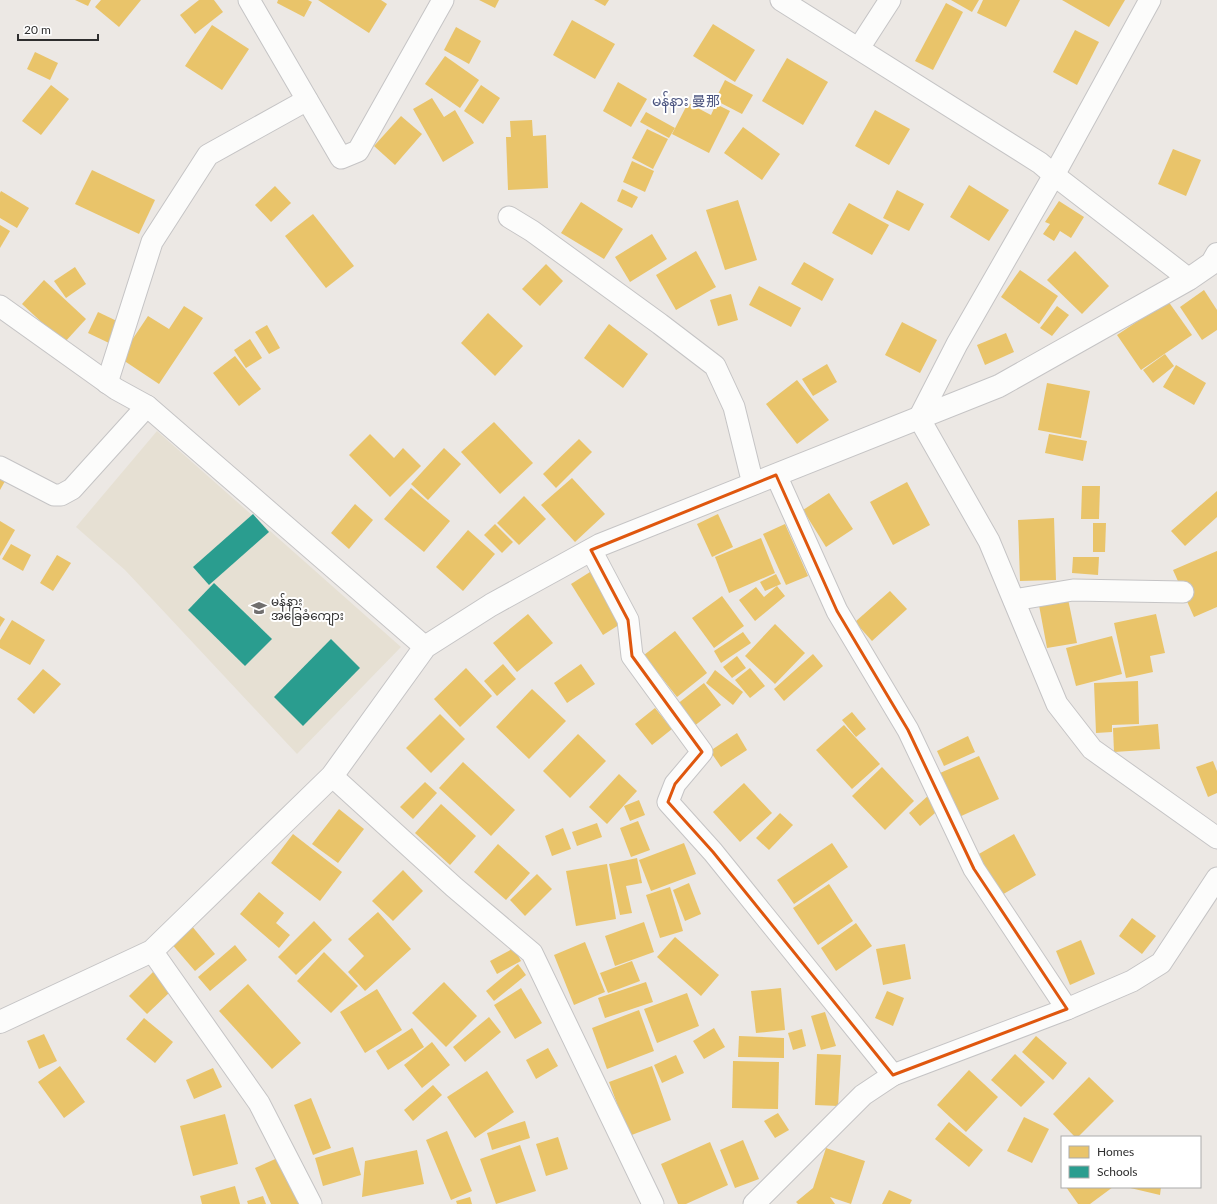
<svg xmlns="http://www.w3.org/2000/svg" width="1217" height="1204" font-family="Lato,'Noto Sans SC','Noto Sans Myanmar',sans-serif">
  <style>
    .education { fill: #e6e0d3 }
    .homes { fill: #e9c46a }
    .schools { fill: #2a9d8f }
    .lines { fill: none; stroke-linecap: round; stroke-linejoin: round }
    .street-casing { stroke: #c5c4c5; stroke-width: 23 }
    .secondary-casing { stroke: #c5c4c5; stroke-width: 24 }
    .street { stroke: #fcfcfb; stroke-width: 21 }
    .secondary { stroke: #fcfcfb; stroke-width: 22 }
    .marked { fill: none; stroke: #df570e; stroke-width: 3; stroke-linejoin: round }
    .labels { text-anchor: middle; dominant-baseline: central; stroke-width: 4; stroke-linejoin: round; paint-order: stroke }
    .poi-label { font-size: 12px; fill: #2e2e2e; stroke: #fff; text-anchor: start }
    .quarter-label { font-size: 14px; fill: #4d5680; stroke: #fff }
  </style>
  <rect width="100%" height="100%" fill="#ece8e4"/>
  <polygon class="education" points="157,431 401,647 297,754 125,570 76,527"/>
  <g class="homes">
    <polygon points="75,0 91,0 88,6"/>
    <polygon points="101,0 141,0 119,27 95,7"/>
    <polygon points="199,0 214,0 223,12 195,34 180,15"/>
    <polygon points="278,0 308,0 312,2 304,17 277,3"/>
    <polygon points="318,0 381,0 387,4 369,33"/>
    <polygon points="479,0 499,0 495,8"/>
    <polygon points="594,0 609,0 605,6"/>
    <polygon points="951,0 979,0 972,12"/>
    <polygon points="983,0 1020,0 1006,27 977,13"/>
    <polygon points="1062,0 1125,0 1109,27"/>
    <polygon points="946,3 963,12 933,70 915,61"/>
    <polygon points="572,20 615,44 595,79 553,55"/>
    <polygon points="713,24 755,50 735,82 693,56"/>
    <polygon points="212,25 249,49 222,90 185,66"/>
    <polygon points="456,27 481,41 469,64 444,50"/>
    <polygon points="1075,30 1099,42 1077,85 1053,72"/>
    <polygon points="35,52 58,63 50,80 27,69"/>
    <polygon points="445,56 479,80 460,108 425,84"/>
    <polygon points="787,58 828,82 803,125 762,101"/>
    <polygon points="725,80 753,95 742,114 715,100"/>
    <polygon points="618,82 647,99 631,127 603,111"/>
    <polygon points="51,85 69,99 41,135 22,121"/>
    <polygon points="481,85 500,98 483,124 464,111"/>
    <polygon points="432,98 444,117 455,110 474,143 443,162 413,109"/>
    <polygon points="688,103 711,115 716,104 730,111 709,153 672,134"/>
    <polygon points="875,110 910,129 889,165 855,146"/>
    <polygon points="646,112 675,128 669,138 640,122"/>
    <polygon points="401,116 422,134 395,165 374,146"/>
    <polygon points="532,120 533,136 546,135 548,188 508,190 506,137 511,137 510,121"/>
    <polygon points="743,127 780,154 762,180 724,153"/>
    <polygon points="647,129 668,139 653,169 632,158"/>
    <polygon points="1173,149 1201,160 1186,196 1158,184"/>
    <polygon points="632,161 654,171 645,192 623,182"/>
    <polygon points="92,170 155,200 139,234 75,204"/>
    <polygon points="969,185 1009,210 989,241 950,217"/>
    <polygon points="275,186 291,203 271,222 255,205"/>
    <polygon points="622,189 638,197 632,208 617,201"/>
    <polygon points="897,190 924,204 909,231 883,218"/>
    <polygon points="1,191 29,208 17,228 0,218 0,193"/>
    <polygon points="738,200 757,260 725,270 706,210"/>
    <polygon points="1059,201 1084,217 1071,238 1060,231 1054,241 1043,234 1050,224 1045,222"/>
    <polygon points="581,202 623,229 604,259 561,233"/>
    <polygon points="849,203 889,225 872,255 832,233"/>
    <polygon points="313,214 354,266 326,288 285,236"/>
    <polygon points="0,225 10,231 0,248"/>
    <polygon points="652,234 667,259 630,282 615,257"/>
    <polygon points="696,251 716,287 676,310 656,275"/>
    <polygon points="1075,251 1109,286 1082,314 1047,280"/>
    <polygon points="804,262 834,279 822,301 791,284"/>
    <polygon points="546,264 563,281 540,306 522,289"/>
    <polygon points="75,267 86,284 66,298 54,281"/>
    <polygon points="1020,270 1058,296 1039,324 1001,297"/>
    <polygon points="44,280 86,319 64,343 22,304"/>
    <polygon points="759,286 801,308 791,327 749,305"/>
    <polygon points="1204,290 1217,310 1217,330 1202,340 1180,307"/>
    <polygon points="731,294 738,320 718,326 710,300"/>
    <polygon points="1168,301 1192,335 1141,370 1117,335"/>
    <polygon points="184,306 203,318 159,384 120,358 148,316 169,329"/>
    <polygon points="1057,306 1069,315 1052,336 1040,328"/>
    <polygon points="98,312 119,322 109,343 88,333"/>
    <polygon points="488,313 523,346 495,376 461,343"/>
    <polygon points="902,322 937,340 920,373 885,355"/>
    <polygon points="609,324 648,354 623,388 584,358"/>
    <polygon points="267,325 280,348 269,354 255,332"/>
    <polygon points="1006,333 1014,352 985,365 977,345"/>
    <polygon points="250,339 262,358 246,368 234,350"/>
    <polygon points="1165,354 1174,366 1153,383 1143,370"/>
    <polygon points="235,356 261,389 239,406 213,373"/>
    <polygon points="827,364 837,382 813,396 802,379"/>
    <polygon points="1176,365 1206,383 1194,405 1163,387"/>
    <polygon points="797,380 829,420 797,444 766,404"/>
    <polygon points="1047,383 1090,391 1081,438 1038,430"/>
    <polygon points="494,422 533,463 500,494 461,452"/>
    <polygon points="370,434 394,458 403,448 421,466 390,497 349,455"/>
    <polygon points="1049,434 1087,441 1083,461 1045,453"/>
    <polygon points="579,439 592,452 556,488 543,474"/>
    <polygon points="444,448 461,464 428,500 411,484"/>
    <polygon points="0,469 9,474 0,490"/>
    <polygon points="572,478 605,514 575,542 541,505"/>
    <polygon points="907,482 930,525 893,545 870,502"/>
    <polygon points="1082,486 1100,486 1099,519 1081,519"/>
    <polygon points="411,488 450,521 424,552 384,519"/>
    <polygon points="1217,491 1217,517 1185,546 1171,531"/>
    <polygon points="829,493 853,529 826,547 803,510"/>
    <polygon points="524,496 546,519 519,545 497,523"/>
    <polygon points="355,504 373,520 349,549 331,533"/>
    <polygon points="718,514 733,547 712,557 697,524"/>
    <polygon points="1054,518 1056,580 1020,581 1018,520"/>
    <polygon points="0,521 15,530 0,556"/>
    <polygon points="1093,523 1106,523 1105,552 1093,552"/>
    <polygon points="495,524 513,542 502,553 484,535"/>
    <polygon points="785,524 808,576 786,585 763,534"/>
    <polygon points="468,530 495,554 463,591 436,567"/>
    <polygon points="761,538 775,573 729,593 715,557"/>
    <polygon points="11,544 31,555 23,571 2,559"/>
    <polygon points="1217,551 1217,607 1194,617 1173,570"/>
    <polygon points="57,555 71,563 53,591 40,583"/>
    <polygon points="1073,557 1099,557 1098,575 1072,573"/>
    <polygon points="590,572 622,623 603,635 571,584"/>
    <polygon points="776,574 781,584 765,591 760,582"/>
    <polygon points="777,586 785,596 755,621 739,600 756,587 764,597"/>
    <polygon points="890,591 907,609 872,641 855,622"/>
    <polygon points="1067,594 1077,643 1047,648 1038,600"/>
    <polygon points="722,596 744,626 714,648 692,618"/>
    <polygon points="528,614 553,643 517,672 493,643"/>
    <polygon points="1156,614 1165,653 1150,656 1153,672 1126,678 1114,623"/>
    <polygon points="0,616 5,619 0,627"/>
    <polygon points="12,620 45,640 30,665 0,648 0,640"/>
    <polygon points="775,624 805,653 775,684 745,656"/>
    <polygon points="675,631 707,673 677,697 644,655"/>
    <polygon points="743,632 751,643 721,663 714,651"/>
    <polygon points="1112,636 1122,674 1076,686 1066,648"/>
    <polygon points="813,654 823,666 784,701 774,689"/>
    <polygon points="737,656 746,668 732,678 723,667"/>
    <polygon points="503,664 516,679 497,696 484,681"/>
    <polygon points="581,664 595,684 567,703 554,683"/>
    <polygon points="466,668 492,696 460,727 434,699"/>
    <polygon points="750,668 765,686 750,698 735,680"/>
    <polygon points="43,669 61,684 34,714 17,699"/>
    <polygon points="715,670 743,692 733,705 706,683"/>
    <polygon points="1138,681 1139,724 1112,725 1112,732 1096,733 1094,683"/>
    <polygon points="704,683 721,705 693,727 676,705"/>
    <polygon points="532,689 566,721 529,759 496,727"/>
    <polygon points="655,708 672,729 652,745 635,724"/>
    <polygon points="852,712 866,729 856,737 842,720"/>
    <polygon points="440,714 465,739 431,773 406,748"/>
    <polygon points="1158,724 1160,749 1114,752 1113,728"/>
    <polygon points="844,725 880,764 852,789 816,750"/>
    <polygon points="737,733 747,750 721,767 710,751"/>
    <polygon points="578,734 606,761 570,798 543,771"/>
    <polygon points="968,736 975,752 944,766 937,751"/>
    <polygon points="979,756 999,799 959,817 940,773"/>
    <polygon points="1213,761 1217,771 1217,793 1208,797 1196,767"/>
    <polygon points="463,762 515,810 491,836 439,788"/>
    <polygon points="882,767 914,801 885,830 852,796"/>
    <polygon points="619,774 637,791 607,824 589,807"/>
    <polygon points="425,782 437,793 413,819 400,807"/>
    <polygon points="744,783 772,813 740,842 713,812"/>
    <polygon points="930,794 942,807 920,826 909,813"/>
    <polygon points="639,800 645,815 630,821 624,806"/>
    <polygon points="441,804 476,836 450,865 415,833"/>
    <polygon points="339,809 364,829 338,863 312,844"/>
    <polygon points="780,813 793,825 769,850 756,838"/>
    <polygon points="638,821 650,850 631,857 620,828"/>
    <polygon points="597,823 602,837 577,846 572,832"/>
    <polygon points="563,828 571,849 552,856 545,836"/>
    <polygon points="293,834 342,872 320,901 271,863"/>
    <polygon points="1014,834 1036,875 1000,896 977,855"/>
    <polygon points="684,843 696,874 651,891 639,860"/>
    <polygon points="832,843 848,867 794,904 777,880"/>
    <polygon points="498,844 530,873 506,900 474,872"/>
    <polygon points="637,858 642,883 626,886 632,913 620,915 609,864"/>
    <polygon points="607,864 616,919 576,926 566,871"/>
    <polygon points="403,870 423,891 393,921 372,901"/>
    <polygon points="537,874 552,889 525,916 510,900"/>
    <polygon points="689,883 701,914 685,921 673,890"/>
    <polygon points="829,884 853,921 818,945 793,908"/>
    <polygon points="670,887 683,931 660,938 646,895"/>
    <polygon points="259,892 284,913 276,923 290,935 279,948 240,914"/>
    <polygon points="378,912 411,949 365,991 348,972 364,956 348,939"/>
    <polygon points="1132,918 1156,936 1142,954 1119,936"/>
    <polygon points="314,921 332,940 296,975 278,957"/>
    <polygon points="644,922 654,952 615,966 605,936"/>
    <polygon points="856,923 872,946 836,971 821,948"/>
    <polygon points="191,925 215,954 195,971 170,942"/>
    <polygon points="675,937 719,975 701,996 657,957"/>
    <polygon points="1081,940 1095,974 1070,985 1056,951"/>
    <polygon points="585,942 605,992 574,1005 554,955"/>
    <polygon points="905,944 911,979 883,985 876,949"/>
    <polygon points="235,945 247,960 210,991 198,977"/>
    <polygon points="514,948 521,961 497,974 490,961"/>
    <polygon points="324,952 358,986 331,1013 297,981"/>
    <polygon points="632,961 640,981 608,993 600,973"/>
    <polygon points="518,964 526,975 494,1001 486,991"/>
    <polygon points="153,972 171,991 147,1014 129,996"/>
    <polygon points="444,982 477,1016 446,1047 412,1013"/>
    <polygon points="646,982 653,1002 605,1018 598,998"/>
    <polygon points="248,984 301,1043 272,1069 219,1011"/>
    <polygon points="521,988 542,1023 515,1039 494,1005"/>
    <polygon points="781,988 785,1030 756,1033 751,991"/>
    <polygon points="377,989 402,1030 365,1053 340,1012"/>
    <polygon points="887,991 904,998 893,1026 875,1018"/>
    <polygon points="687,993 699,1026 657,1043 644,1009"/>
    <polygon points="639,1010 654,1051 607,1069 592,1028"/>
    <polygon points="825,1012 836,1046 821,1050 811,1016"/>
    <polygon points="489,1017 501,1032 465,1062 453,1047"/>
    <polygon points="144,1018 173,1042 155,1063 126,1039"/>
    <polygon points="412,1028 424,1047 388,1070 376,1051"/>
    <polygon points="714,1028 725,1047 704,1059 693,1041"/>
    <polygon points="802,1029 806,1046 793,1050 788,1033"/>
    <polygon points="44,1034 57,1061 39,1069 27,1041"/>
    <polygon points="739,1036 784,1038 784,1058 738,1057"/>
    <polygon points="1036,1036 1067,1063 1053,1080 1022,1052"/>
    <polygon points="432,1042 450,1065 422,1088 404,1065"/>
    <polygon points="548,1048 558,1066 536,1079 526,1060"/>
    <polygon points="817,1054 841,1055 838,1106 815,1105"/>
    <polygon points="1015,1054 1045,1082 1021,1107 991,1080"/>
    <polygon points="676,1055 684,1073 662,1083 654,1065"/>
    <polygon points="733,1061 779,1062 778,1109 732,1108"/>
    <polygon points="60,1066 85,1102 64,1118 38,1082"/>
    <polygon points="652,1066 671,1120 629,1136 609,1082"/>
    <polygon points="213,1068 222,1087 194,1099 186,1080"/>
    <polygon points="969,1070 998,1097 966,1132 937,1105"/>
    <polygon points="487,1071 514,1112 475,1138 447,1097"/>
    <polygon points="1089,1077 1114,1101 1078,1137 1075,1137 1053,1114"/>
    <polygon points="433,1085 442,1095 413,1121 404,1110"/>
    <polygon points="311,1098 331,1148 313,1155 294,1105"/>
    <polygon points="778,1113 789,1130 775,1138 764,1121"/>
    <polygon points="225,1114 238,1164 193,1176 180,1126"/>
    <polygon points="1024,1117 1049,1129 1032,1163 1007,1151"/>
    <polygon points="525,1121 530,1138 492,1150 487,1133"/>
    <polygon points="949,1122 983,1150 969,1167 935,1139"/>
    <polygon points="447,1131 472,1191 451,1200 426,1140"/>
    <polygon points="558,1137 568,1169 546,1176 536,1144"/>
    <polygon points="743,1140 759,1179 735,1188 720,1150"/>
    <polygon points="710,1142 728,1185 686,1204 678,1204 661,1164"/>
    <polygon points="520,1145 536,1191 496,1204 480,1159"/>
    <polygon points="353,1147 361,1175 323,1186 315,1158"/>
    <polygon points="826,1148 865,1161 851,1204 830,1197 835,1204 798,1204 796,1202 813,1188"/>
    <polygon points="417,1150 424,1184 362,1197 365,1161"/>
    <polygon points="282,1156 304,1201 298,1204 271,1204 255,1168"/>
    <polygon points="235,1186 240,1204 202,1204 200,1196"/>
    <polygon points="1066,1187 1113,1187 1090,1204 1078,1204"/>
    <polygon points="1126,1187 1161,1187 1160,1195"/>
    <polygon points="889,1190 912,1200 910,1204 882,1204"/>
    <polygon points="263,1196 266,1204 248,1204 247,1201"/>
    <polygon points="470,1197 472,1204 457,1204 456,1201"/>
  </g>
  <g class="schools">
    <polygon points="253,514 269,532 209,585 193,567"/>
    <polygon points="214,583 272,639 245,666 188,610"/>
    <polygon points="331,639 360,668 303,726 274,697"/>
  </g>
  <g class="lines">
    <defs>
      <g id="street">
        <polyline points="249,0 341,158 358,151 443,0"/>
        <polyline points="781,0 1040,163 1054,175 1189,279"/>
        <polyline points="1150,0 1054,175 957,344 919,418 989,541 1057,704 1092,749 1217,838"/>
        <polyline points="859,48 890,0"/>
        <polyline points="509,217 532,231 660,324 715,366 734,407 753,484"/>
        <polyline points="0,306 116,389 147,406 425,647"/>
        <polyline points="107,383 152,242 208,155 307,100"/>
        <polyline points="0,467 54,495 61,495 72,489 147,406"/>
        <polyline points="776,475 837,611 908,730 974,869 1067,1009"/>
        <polyline points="591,550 628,620 632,656 702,752 675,784 668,802 713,852 893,1075"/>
        <polyline points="1014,600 1073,590 1183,592"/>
        <polyline points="332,776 454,887 532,953 653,1204"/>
        <polyline points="152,951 259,1103 311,1204"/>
        <polyline points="754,1204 863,1095 893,1075 1067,1009 1132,981 1161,963 1217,878"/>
      </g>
      <polyline id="secondary" points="0,1022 152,951 332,776 425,647 491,605 600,545 999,386 1189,279 1212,263 1217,254"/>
    </defs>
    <use href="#street" class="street-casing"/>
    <use href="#secondary" class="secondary-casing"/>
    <use href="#street" class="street"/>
    <use href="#secondary" class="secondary"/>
  </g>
  <path class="marked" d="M 776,475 L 837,611 L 908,730 L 974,869 L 1067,1009 L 893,1075 L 713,852 L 668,802 L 675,784 L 702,752 L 632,656 L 628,620 L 591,550 Z"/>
  <defs>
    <symbol id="school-bare" viewBox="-9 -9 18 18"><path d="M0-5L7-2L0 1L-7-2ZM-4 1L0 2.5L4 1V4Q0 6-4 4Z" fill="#706f6e" stroke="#fff" stroke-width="2.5" paint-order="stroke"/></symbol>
  </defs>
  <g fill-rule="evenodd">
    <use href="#school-bare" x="248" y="597" width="22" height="22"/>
  </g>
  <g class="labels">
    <g class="poi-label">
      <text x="271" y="601">မန်နား<tspan x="271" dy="14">အခြေခံကျေား</tspan></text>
    </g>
    <g class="quarter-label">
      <text x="686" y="100">မန်နား 曼那</text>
    </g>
  </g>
  <rect x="1061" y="1136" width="140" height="52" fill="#ffffff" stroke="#ababab"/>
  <rect x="1069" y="1146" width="20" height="12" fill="#e9c46a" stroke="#ababab"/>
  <text x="1097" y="1156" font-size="12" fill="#2e2e2e">Homes</text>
  <rect x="1069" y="1166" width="20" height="12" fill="#2a9d8f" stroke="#ababab"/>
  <text x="1097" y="1176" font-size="12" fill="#2e2e2e">Schools</text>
  <path d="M18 34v6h80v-6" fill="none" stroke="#2e2e2e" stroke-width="2"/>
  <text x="24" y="34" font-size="12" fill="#2e2e2e" stroke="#ffffff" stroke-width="3" paint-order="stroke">20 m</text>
</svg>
